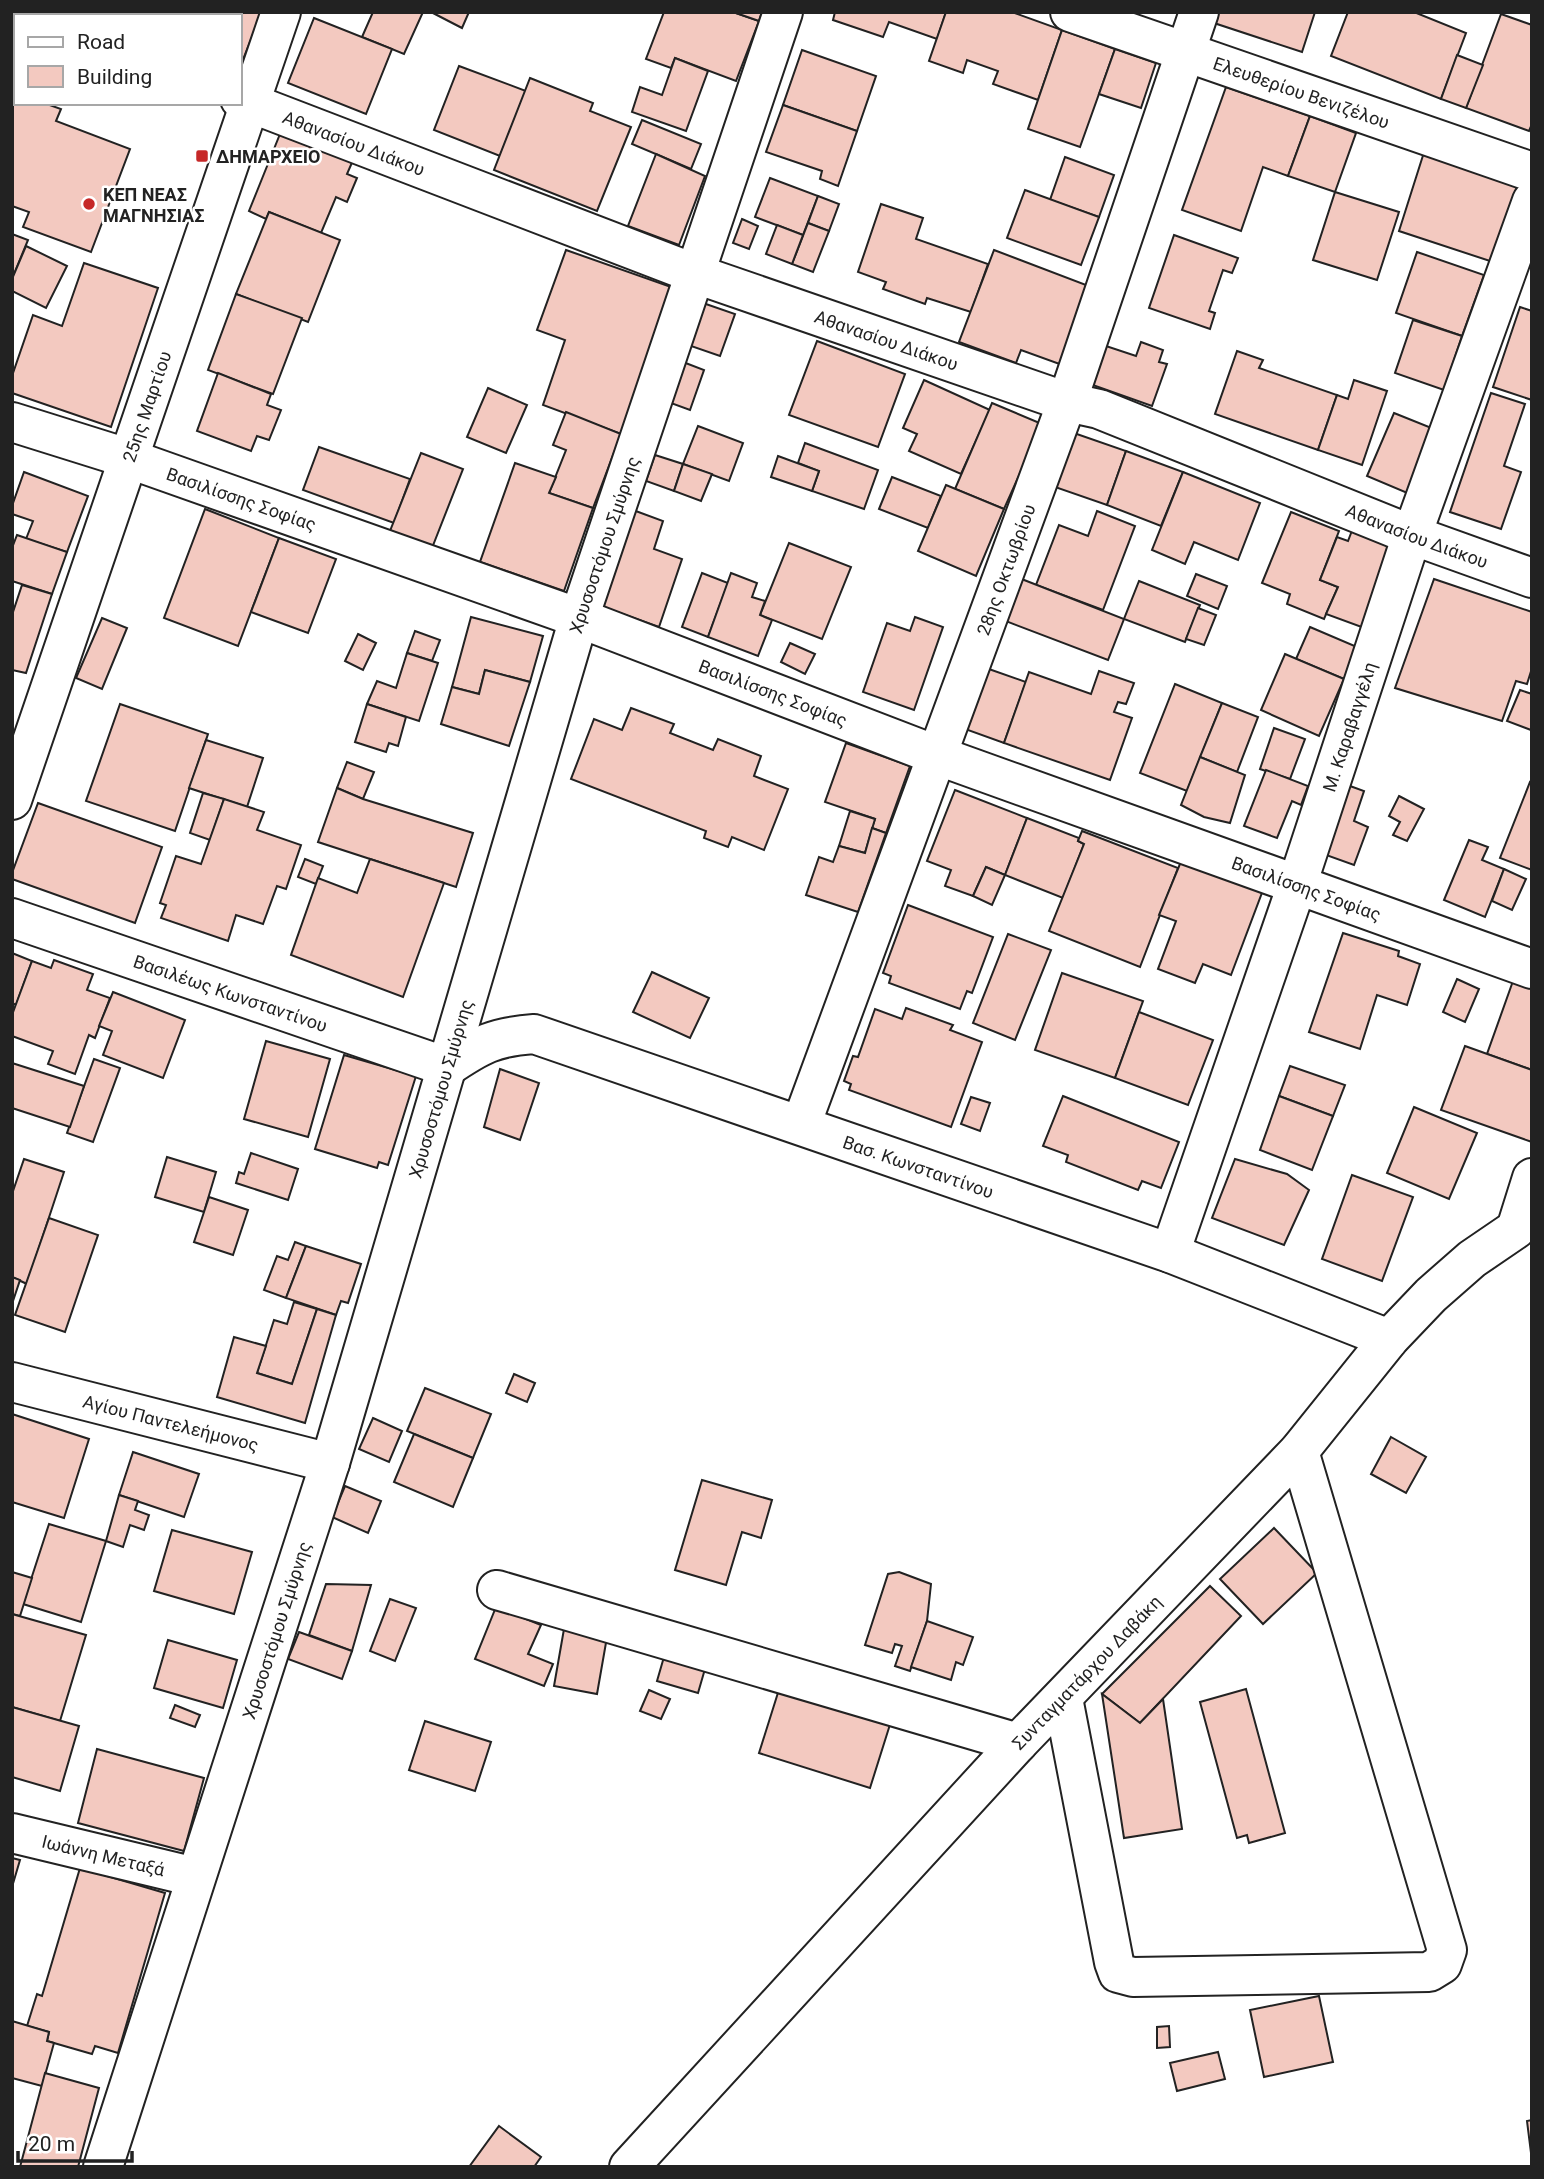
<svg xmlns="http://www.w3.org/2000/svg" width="1544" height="2179" font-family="Roboto,sans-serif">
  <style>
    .building { fill: #f3c9c0; stroke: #222; stroke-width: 2 }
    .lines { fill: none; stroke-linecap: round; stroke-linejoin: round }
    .minor-casing { stroke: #222; stroke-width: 42 }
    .minor { stroke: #fff; stroke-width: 38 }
    .poi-dot { fill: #c62828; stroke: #fff; stroke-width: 2.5 }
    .labels { text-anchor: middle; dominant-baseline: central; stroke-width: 5; stroke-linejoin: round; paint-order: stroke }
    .street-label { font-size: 18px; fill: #222; stroke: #fff }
    .poi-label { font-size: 18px; font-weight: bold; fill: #222; stroke: #fff; text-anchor: start }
  </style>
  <rect width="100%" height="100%" fill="#fff"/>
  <g class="building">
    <polygon points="121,12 262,12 242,62 240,61 240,16 122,16 120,15"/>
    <polygon points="373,12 423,12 404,54 362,37"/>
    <polygon points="431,12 469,12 462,28"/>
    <polygon points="664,12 733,12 759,21 736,81 675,58 671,68 646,59"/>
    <polygon points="733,12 762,12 759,21"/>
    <polygon points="835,12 946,12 937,39 889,22 883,37 833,20"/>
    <polygon points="946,12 1012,12 1062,30 1038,100 993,84 998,71 967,60 963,73 929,61"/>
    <polygon points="1218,12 1315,12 1302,52 1214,23"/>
    <polygon points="1348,12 1414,12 1466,33 1441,99 1331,56"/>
    <polygon points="1501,14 1532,25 1532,124 1529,131 1466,108"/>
    <polygon points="314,18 392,49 366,114 288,83"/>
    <polygon points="1062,30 1115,49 1080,147 1028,129"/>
    <polygon points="1115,49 1156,63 1141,108 1099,94"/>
    <polygon points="802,50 876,76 857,131 783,105"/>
    <polygon points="1457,55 1483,65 1466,108 1441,99"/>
    <polygon points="675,58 708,71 686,131 632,112 640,87 662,95"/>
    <polygon points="459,66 526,91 500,156 434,130"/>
    <polygon points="530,78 593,103 590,111 631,127 597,211 494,170"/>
    <polygon points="1226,87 1310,116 1288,176 1263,167 1241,231 1182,210"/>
    <polygon points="12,91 16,93 16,103 44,103 61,109 56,121 130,149 91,252 23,227 29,212 12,206"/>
    <polygon points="783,105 857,131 838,186 820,179 822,171 766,152"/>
    <polygon points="1310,116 1356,133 1335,192 1288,176"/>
    <polygon points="642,120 701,144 691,169 632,144"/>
    <polygon points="282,129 354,158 347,174 357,178 347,202 336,197 321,233 269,212 266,219 249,211"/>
    <polygon points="1426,146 1520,177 1493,262 1399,231"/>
    <polygon points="656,154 705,176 679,245 628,226"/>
    <polygon points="1065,157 1114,175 1099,217 1050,200"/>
    <polygon points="770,178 818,196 803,235 755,217"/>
    <polygon points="1025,190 1099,217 1081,265 1007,238"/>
    <polygon points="1335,192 1399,212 1377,280 1313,260"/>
    <polygon points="818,196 839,204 829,231 808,223"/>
    <polygon points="881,204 923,218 916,239 988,264 971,312 927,298 925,304 883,289 886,282 858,272"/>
    <polygon points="269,212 340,240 308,322 236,294"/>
    <polygon points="742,219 758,226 749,249 733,243"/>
    <polygon points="808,223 829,231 813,272 792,264"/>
    <polygon points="777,225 803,235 792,264 766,254"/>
    <polygon points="12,234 28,240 12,279"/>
    <polygon points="1174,235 1238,258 1232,273 1223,270 1209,311 1215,313 1210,329 1149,308"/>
    <polygon points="26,246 67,266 46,308 12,291 12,279"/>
    <polygon points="566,250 674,288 621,434 543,405 565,340 537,330"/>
    <polygon points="994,250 1094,288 1065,366 1021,350 1016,363 959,342"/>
    <polygon points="1417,252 1484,275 1462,336 1396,313"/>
    <polygon points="84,263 158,288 111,427 12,393 12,376 33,315 62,326"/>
    <polygon points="236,294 302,318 273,394 208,370"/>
    <polygon points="703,303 735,314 720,356 688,345"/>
    <polygon points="1520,307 1532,311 1532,400 1493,387"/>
    <polygon points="1413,320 1462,336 1444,390 1395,373"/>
    <polygon points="817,341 905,374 878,447 789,415"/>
    <polygon points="1141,342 1163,350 1159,362 1167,364 1152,406 1087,383 1100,344 1136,356"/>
    <polygon points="1237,351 1263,360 1259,368 1337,395 1318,450 1215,414"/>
    <polygon points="683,362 704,370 690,410 668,402"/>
    <polygon points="218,373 271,394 267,405 281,410 269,440 257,436 251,451 197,431"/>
    <polygon points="924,380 990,410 961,474 909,451 917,434 903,428"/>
    <polygon points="1354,380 1387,391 1362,465 1318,450 1337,395 1348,399"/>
    <polygon points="488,388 527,405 506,453 467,437"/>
    <polygon points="1491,393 1525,404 1504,466 1521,472 1501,529 1450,512"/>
    <polygon points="992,403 1042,424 1004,509 955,489"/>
    <polygon points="566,412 621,434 593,508 549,493 566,450 553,445"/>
    <polygon points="1394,413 1439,431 1412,495 1367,476"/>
    <polygon points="698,426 743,443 729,481 683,464"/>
    <polygon points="1071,432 1126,451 1107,505 1052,486"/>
    <polygon points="805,443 878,470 864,509 812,491 819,471 798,463"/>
    <polygon points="319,447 410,479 394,523 303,490"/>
    <polygon points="1126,451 1183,472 1161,526 1107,505"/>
    <polygon points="421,453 463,469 432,548 390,531"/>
    <polygon points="655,455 683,464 674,491 646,481"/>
    <polygon points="778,456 819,471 812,491 771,477"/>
    <polygon points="515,463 556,477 549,493 593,508 564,591 480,562"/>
    <polygon points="683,464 712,474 701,501 674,491"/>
    <polygon points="24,472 88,496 67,552 26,539 33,521 12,514 12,506"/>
    <polygon points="1183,472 1260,503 1238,560 1194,542 1185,564 1152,550"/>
    <polygon points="892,477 941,496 928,528 879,509"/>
    <polygon points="946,485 1004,509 976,576 918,551"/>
    <polygon points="205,509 279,538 238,646 164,618"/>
    <polygon points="633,510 663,521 654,549 682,559 659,627 600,606"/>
    <polygon points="1097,511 1135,526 1103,610 1036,585 1059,525 1088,536"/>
    <polygon points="1291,512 1339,531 1320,580 1338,587 1324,619 1287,604 1290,594 1262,583"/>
    <polygon points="1353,528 1399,545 1367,629 1326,614 1338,587 1320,580 1337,537 1348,541"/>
    <polygon points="17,535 67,552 52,594 12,581 12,548"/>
    <polygon points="279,538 336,559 308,633 251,612"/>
    <polygon points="789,543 851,567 822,639 760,615"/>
    <polygon points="702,573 728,583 708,637 682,627"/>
    <polygon points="731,573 757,583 752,597 765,601 760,615 772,620 758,656 708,637"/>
    <polygon points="1196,574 1227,586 1218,609 1187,596"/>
    <polygon points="1019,578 1124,619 1108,660 1003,620"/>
    <polygon points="1434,579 1532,612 1532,668 1527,684 1516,681 1502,721 1395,688"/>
    <polygon points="1139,581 1200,605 1185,642 1124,619"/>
    <polygon points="22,585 52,594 26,673 12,670 12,615"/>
    <polygon points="1198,608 1216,615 1204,645 1186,639"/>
    <polygon points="471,617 543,636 530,682 485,670 479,694 452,687"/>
    <polygon points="915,617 943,627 914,710 863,692 887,623 910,631"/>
    <polygon points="102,618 127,628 102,689 76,678"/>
    <polygon points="1310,627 1357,647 1344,679 1296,659"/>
    <polygon points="415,631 440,640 432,661 407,653"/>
    <polygon points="358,634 376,643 363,670 345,661"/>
    <polygon points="790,643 815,654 805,674 781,662"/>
    <polygon points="407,653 438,663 419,721 367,704 377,681 396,688"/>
    <polygon points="1285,654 1344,679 1319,736 1261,710"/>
    <polygon points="986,668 1026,682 1004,743 965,729"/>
    <polygon points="485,670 530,682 509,746 441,724 452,687 479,694"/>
    <polygon points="1099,671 1134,683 1126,704 1118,702 1114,712 1132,718 1110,780 1004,743 1029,672 1091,694"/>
    <polygon points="1175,684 1222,703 1187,791 1140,773"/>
    <polygon points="1520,690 1532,694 1531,730 1507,721"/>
    <polygon points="1222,703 1258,717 1237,772 1200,757"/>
    <polygon points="120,704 208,734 175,831 86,801"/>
    <polygon points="367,704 406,717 398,746 389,743 386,752 355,742"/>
    <polygon points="631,708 674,724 670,733 713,750 718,739 761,756 754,776 788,789 764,850 732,837 728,847 704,838 706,831 571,779 594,719 622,730"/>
    <polygon points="1274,728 1305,739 1290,779 1260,769"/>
    <polygon points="206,740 263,758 247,807 189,788"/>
    <polygon points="846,743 910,766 886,833 872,828 875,819 825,802"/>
    <polygon points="1200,757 1245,775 1230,823 1204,817 1181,805"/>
    <polygon points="347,762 374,772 363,799 337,788"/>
    <polygon points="1266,770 1308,786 1301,805 1292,801 1277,838 1244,826"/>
    <polygon points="1530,782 1532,783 1532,870 1500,858"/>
    <polygon points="1350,786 1364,791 1354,821 1368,827 1354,865 1326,855"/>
    <polygon points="337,788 363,799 473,833 456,887 318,842"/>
    <polygon points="955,790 1027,818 1005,875 986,867 973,896 945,886 951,870 927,861"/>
    <polygon points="203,793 224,799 210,840 190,833"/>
    <polygon points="1399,796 1424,809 1407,841 1393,835 1400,822 1389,816"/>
    <polygon points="224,799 264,812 257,830 301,845 286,889 277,886 263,924 236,915 228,941 161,918 166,905 160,903 176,856 201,864"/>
    <polygon points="38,803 162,847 135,923 12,879 12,873"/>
    <polygon points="850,811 875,819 865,853 839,846"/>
    <polygon points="1027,818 1079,838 1078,841 1084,844 1063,898 1005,875"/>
    <polygon points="872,828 886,833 858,912 806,895 819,857 833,862 839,846 865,853"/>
    <polygon points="1082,831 1178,868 1140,967 1049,931 1084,844 1078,841"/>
    <polygon points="1469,840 1488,847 1482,860 1504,869 1485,917 1444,900"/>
    <polygon points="305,859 323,866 316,884 298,877"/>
    <polygon points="370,859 444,883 403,997 291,955 318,878 357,893"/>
    <polygon points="1182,859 1263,890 1231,975 1203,964 1195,983 1158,969 1176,921 1159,915"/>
    <polygon points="986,867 1005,875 992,905 973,896"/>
    <polygon points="1504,869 1526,879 1512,910 1492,901"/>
    <polygon points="908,905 993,937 972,993 967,991 960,1009 889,983 891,976 883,973"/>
    <polygon points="1343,933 1399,951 1398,956 1420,964 1407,1005 1377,995 1360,1049 1309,1032"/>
    <polygon points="1008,934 1051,950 1015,1040 973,1023"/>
    <polygon points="12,953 32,961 16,1005 12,1003"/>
    <polygon points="54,960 93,974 87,990 110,998 95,1038 89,1035 75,1074 48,1064 53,1051 12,1036 12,1015 32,961 51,968"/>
    <polygon points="652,972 709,998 690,1038 633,1012"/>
    <polygon points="1062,973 1143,1001 1115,1078 1035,1050"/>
    <polygon points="1457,979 1479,989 1465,1022 1443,1012"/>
    <polygon points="1513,981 1532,988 1532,1070 1487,1054"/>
    <polygon points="113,992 185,1020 163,1078 103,1055 112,1031 99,1026"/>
    <polygon points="906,1008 953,1025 950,1030 982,1042 951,1127 849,1090 851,1084 844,1081 853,1056 858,1057 875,1009 902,1019"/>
    <polygon points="1139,1012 1213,1040 1188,1105 1115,1078"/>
    <polygon points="266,1041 330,1059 308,1137 244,1119"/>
    <polygon points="1465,1046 1532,1070 1532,1142 1441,1110"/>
    <polygon points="344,1055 416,1076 388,1165 379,1162 377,1168 315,1149"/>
    <polygon points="94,1059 120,1068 93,1142 67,1133"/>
    <polygon points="12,1063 84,1086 70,1127 12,1108"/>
    <polygon points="1290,1066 1345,1085 1333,1116 1279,1096"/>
    <polygon points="500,1069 539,1083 520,1140 484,1127"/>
    <polygon points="1063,1096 1179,1142 1161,1188 1142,1181 1138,1190 1066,1162 1068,1155 1043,1146"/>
    <polygon points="1279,1096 1333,1116 1312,1170 1260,1150"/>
    <polygon points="971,1097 990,1103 980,1131 961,1124"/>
    <polygon points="1414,1107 1477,1133 1449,1199 1387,1173"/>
    <polygon points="251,1153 298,1169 288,1200 236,1183 239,1172 244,1174"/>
    <polygon points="167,1157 216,1172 204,1212 155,1197"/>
    <polygon points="24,1159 64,1172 27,1284 12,1277 12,1194"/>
    <polygon points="1235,1159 1287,1174 1309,1190 1284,1245 1212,1218"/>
    <polygon points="1352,1175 1413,1197 1382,1281 1322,1259"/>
    <polygon points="209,1197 248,1210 233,1255 194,1242"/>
    <polygon points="49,1218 98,1235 65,1332 15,1315"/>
    <polygon points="295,1242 306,1246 286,1298 264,1290 277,1256 288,1260"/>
    <polygon points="306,1246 361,1264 348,1303 341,1301 336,1315 286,1298"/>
    <polygon points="12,1277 20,1280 12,1304"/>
    <polygon points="294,1302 317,1309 292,1384 257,1373 274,1320 287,1324"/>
    <polygon points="317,1309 336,1315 305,1423 217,1397 234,1337 266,1346 257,1373 292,1384"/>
    <polygon points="514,1374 535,1383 527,1402 506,1393"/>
    <polygon points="425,1388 491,1414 473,1458 407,1431"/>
    <polygon points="12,1414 89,1439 64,1518 12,1502"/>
    <polygon points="373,1418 402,1431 389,1462 359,1449"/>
    <polygon points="414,1434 473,1458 453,1507 394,1482"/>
    <polygon points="1391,1437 1426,1457 1406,1493 1371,1474"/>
    <polygon points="133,1452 199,1474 184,1517 119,1495"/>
    <polygon points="702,1480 772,1500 761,1538 742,1532 726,1585 675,1570"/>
    <polygon points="345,1486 381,1501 368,1533 332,1517"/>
    <polygon points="119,1495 138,1501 135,1510 149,1515 144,1530 130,1525 123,1547 106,1541"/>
    <polygon points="49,1524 106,1541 81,1622 23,1604"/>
    <polygon points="1274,1528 1317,1573 1263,1624 1220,1579"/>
    <polygon points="172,1530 252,1552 234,1614 154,1591"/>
    <polygon points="12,1572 32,1578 20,1616 12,1614"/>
    <polygon points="899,1572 931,1584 927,1621 910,1671 895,1666 902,1646 895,1644 892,1653 865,1645 888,1574"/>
    <polygon points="326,1584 371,1585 352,1651 309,1635"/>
    <polygon points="1210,1586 1241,1616 1140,1723 1102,1694"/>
    <polygon points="390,1599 416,1608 395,1661 370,1651"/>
    <polygon points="496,1607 541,1625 528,1654 553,1664 544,1686 475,1659"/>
    <polygon points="12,1614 86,1635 60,1721 12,1707"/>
    <polygon points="927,1621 973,1637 963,1665 956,1662 951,1680 911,1667"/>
    <polygon points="564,1629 607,1637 597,1694 554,1686"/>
    <polygon points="299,1632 352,1651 342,1679 288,1659"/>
    <polygon points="168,1640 237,1660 223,1708 154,1688"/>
    <polygon points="666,1650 707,1662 698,1693 657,1681"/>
    <polygon points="782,1680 893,1715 870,1788 759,1753"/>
    <polygon points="1246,1689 1285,1833 1249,1843 1247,1835 1237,1838 1200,1702"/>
    <polygon points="649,1690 670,1699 661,1719 640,1711"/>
    <polygon points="1102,1694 1140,1723 1163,1699 1182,1829 1124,1838"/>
    <polygon points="175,1705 200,1715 195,1727 170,1718"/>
    <polygon points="12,1707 79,1726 60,1791 12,1777"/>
    <polygon points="425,1721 491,1742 475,1791 409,1770"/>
    <polygon points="97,1749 204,1778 184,1851 78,1823"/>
    <polygon points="12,1858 20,1860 12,1887"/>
    <polygon points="80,1868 165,1893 118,2053 95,2046 92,2054 47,2041 49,2032 27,2026 37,1994 42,1996"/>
    <polygon points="1319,1996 1333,2062 1264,2077 1250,2010"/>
    <polygon points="12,2021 49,2032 47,2041 54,2043 42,2086 12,2078"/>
    <polygon points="1169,2026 1170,2047 1157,2048 1157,2027"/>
    <polygon points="1218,2052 1225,2079 1177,2091 1170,2063"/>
    <polygon points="45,2073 99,2088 78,2167 20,2167"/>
    <polygon points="1532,2120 1532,2161 1527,2121"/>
    <polygon points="499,2126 541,2157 534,2167 469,2167"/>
  </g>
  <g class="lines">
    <defs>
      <g id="minor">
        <path id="s1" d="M 1070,12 L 1532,172"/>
        <polyline points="12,16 16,17"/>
        <path id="s2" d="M 240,99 L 696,274 L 1067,402 L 1099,409 L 1412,535 L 1532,578"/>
        <path id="s3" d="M 12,422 L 127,458 L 579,618 L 936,755 L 1532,969"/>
        <path id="s4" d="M 12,800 L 281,12"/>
        <path id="s5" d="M 12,918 L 447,1067 C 481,1044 494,1037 534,1034 L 1170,1253 L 1389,1339"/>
        <path id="s6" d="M 801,1125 L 1067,402 L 1199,12"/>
        <path id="s7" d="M 1170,1253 L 1297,885 L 1412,535 L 1532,201"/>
        <path id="s8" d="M 12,1382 L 330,1463"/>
        <polyline points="497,1590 1018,1743"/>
        <polyline points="1063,1698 1114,1962 1118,1973 1133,1977 1429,1972 1442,1964 1447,1950 1299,1451"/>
        <path id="s9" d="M 12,1833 L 195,1877"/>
        <path id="s10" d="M 103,2167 L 330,1463 L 579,618 L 783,12"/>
        <path id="s11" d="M 629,2167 L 1018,1743 L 1299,1451 L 1389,1339 L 1431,1295 L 1472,1259 L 1516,1229 L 1532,1178"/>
      </g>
    </defs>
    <use href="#minor" class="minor-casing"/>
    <use href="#minor" class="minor"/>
  </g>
  <g class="poi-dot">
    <rect x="195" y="149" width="14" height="14" rx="3.5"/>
    <circle cx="89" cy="204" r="7"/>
  </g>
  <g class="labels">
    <g class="street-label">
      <text stroke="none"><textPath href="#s1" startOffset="245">Ελευθερίου Βενιζέλου</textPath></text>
      <text stroke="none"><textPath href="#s2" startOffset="122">Αθανασίου Διάκου</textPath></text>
      <text stroke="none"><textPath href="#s2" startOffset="690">Αθανασίου Διάκου</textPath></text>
      <text stroke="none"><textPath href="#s4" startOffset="416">25ης Μαρτίου</textPath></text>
      <text stroke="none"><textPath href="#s3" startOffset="242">Βασιλίσσης Σοφίας</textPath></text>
      <text stroke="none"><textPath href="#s2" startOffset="1256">Αθανασίου Διάκου</textPath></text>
      <text stroke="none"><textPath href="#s10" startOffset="1698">Χρυσοστόμου Σμύρνης</textPath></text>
      <text stroke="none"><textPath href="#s6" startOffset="592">28ης Οκτωβρίου</textPath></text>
      <text stroke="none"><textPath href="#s3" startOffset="808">Βασιλίσσης Σοφίας</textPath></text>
      <text stroke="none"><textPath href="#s7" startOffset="556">Μ. Καραβαγγέλη</textPath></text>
      <text stroke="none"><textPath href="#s3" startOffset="1376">Βασιλίσσης Σοφίας</textPath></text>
      <text stroke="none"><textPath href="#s5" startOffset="231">Βασιλέως Κωνσταντίνου</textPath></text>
      <text stroke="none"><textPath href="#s10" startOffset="1130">Χρυσοστόμου Σμύρνης</textPath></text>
      <text stroke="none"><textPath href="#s5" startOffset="961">Βασ. Κωνσταντίνου</textPath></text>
      <text stroke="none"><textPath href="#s8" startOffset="164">Αγίου Παντελεήμονος</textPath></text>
      <text stroke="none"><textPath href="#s10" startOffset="564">Χρυσοστόμου Σμύρνης</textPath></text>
      <text stroke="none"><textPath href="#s11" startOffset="674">Συνταγματάρχου Δαβάκη</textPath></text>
      <text stroke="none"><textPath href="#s9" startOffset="94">Ιωάννη Μεταξά</textPath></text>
    </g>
    <g class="poi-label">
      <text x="216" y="156">ΔΗΜΑΡΧΕΙΟ</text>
      <text x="103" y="194">ΚΕΠ ΝΕΑΣ<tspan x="103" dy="21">ΜΑΓΝΗΣΙΑΣ</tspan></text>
    </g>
  </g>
  <rect width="1544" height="2179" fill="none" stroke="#222222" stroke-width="28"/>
  <rect x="14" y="14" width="228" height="91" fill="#ffffff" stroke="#a7a7a7" stroke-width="2"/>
  <rect x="28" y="37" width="35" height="10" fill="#ffffff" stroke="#a7a7a7" stroke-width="2"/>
  <text x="77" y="49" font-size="21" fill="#222222">Road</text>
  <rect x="28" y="66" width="35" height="21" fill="#f3c9c0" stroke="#a7a7a7" stroke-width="2"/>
  <text x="77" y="84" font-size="21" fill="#222222">Building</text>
  <path d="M18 2151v10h114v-10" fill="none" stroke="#222222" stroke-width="3.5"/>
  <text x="28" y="2151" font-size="21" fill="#222222" stroke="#ffffff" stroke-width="5" paint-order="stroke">20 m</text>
</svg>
